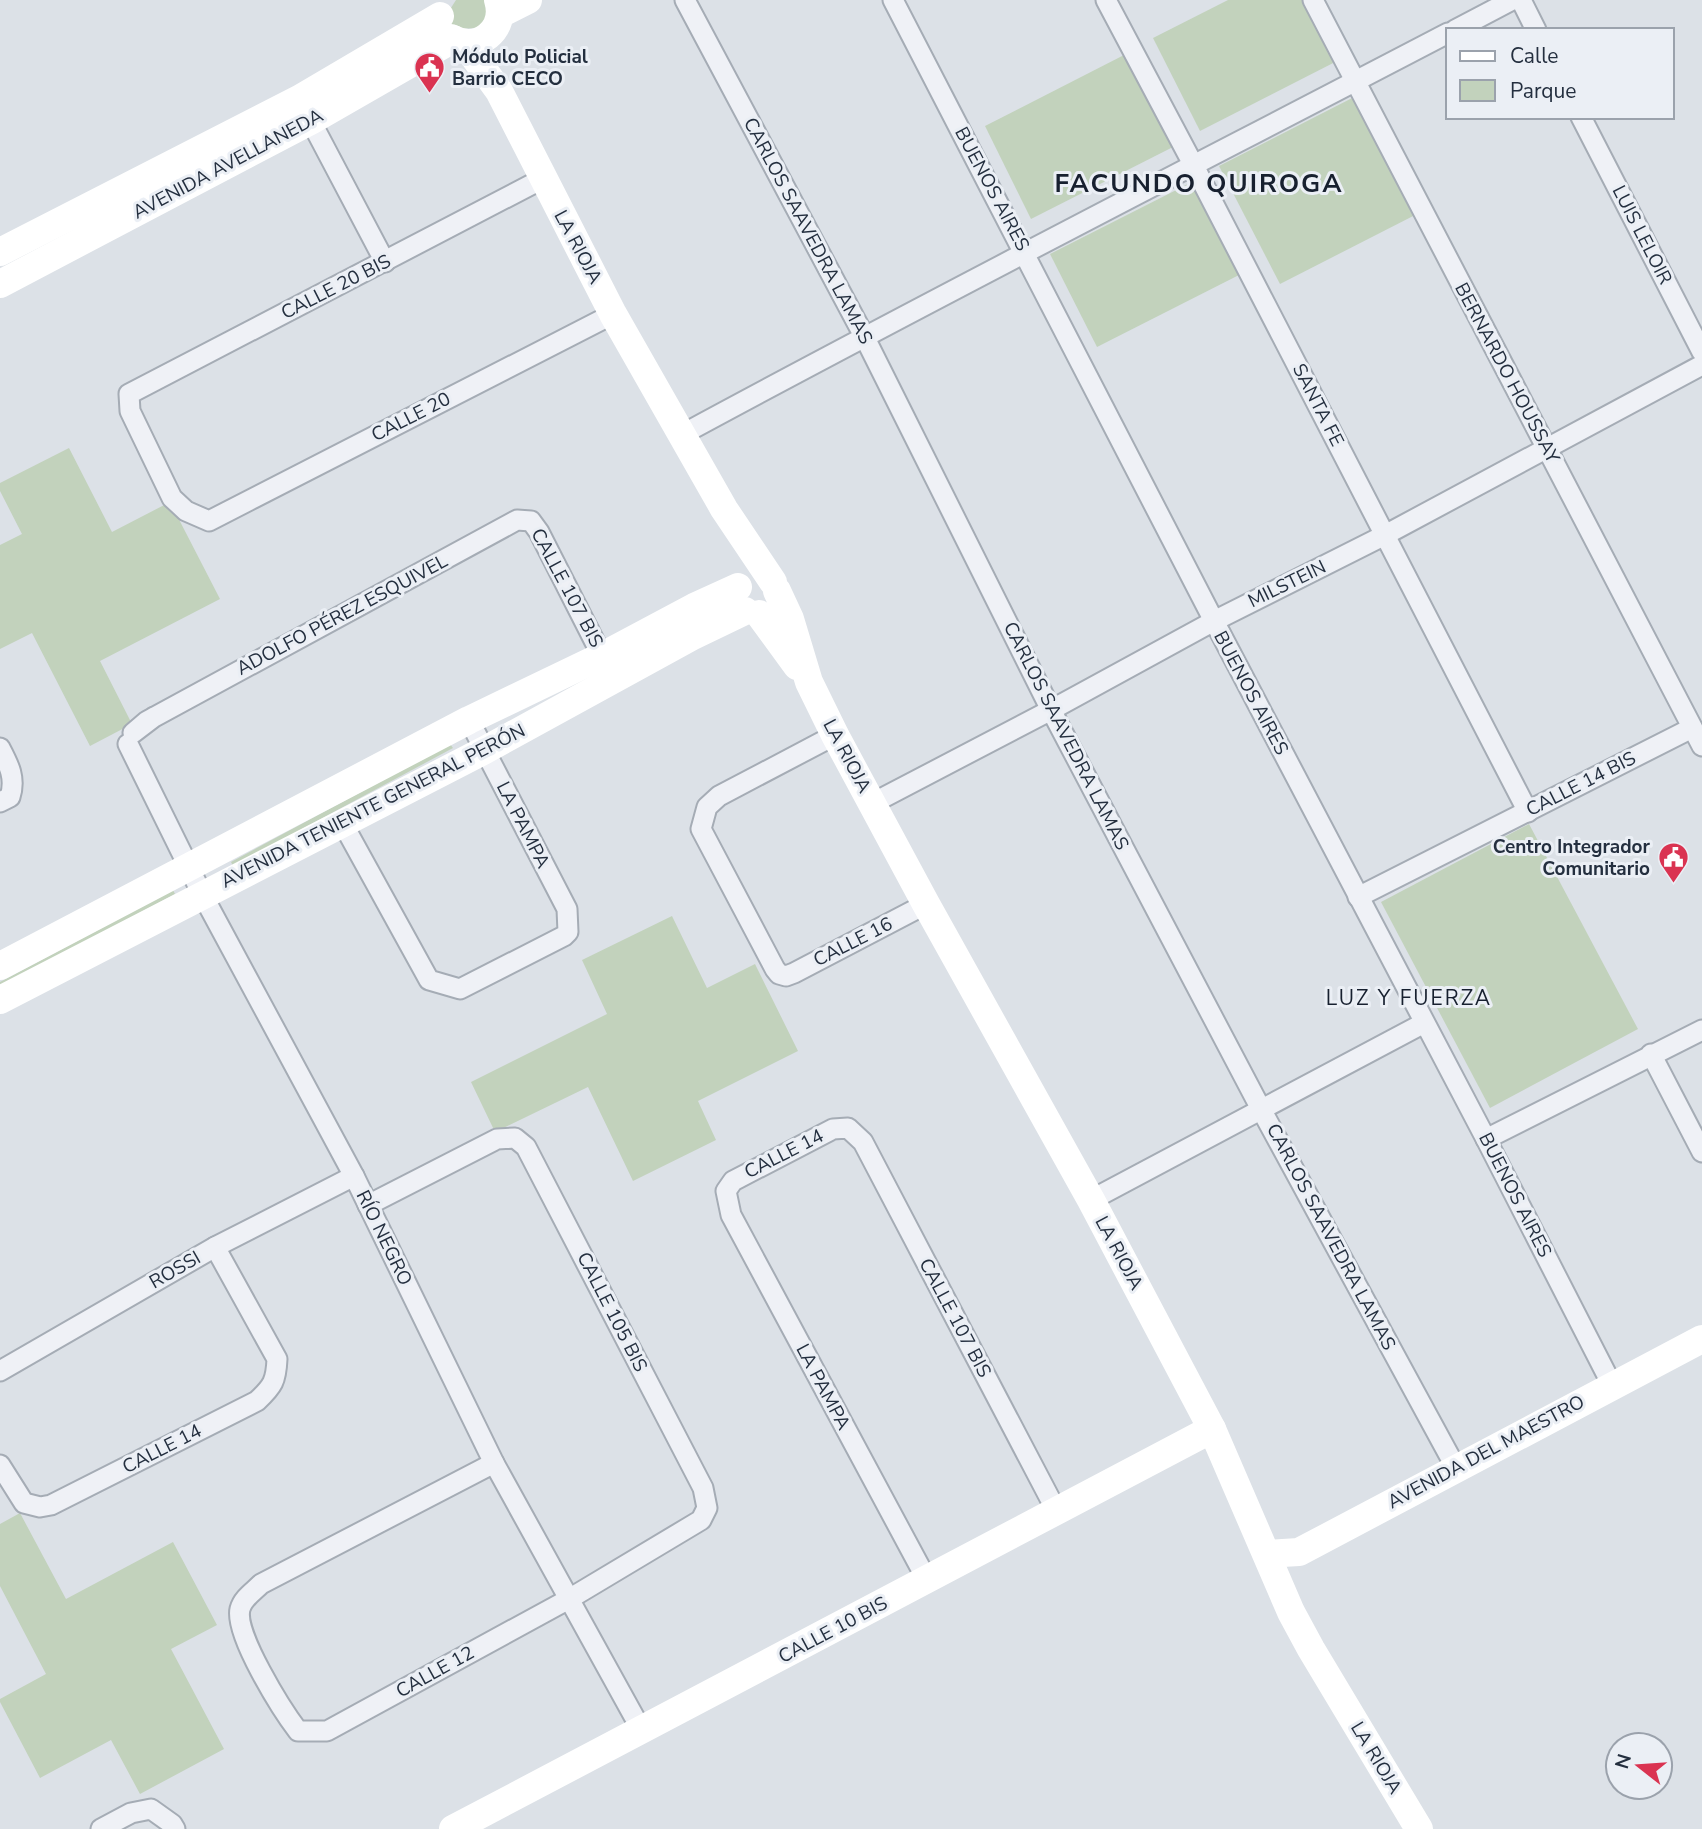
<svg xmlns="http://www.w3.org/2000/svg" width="1702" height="1829" font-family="'Nunito Sans',sans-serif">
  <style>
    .green { fill: #c2d2bc }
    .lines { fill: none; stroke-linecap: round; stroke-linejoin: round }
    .street-casing { stroke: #a5acb5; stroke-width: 23 }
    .street { stroke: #eff1f6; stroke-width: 19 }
    .secondary { stroke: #fff; stroke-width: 28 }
    .labels { text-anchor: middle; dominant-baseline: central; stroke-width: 6; stroke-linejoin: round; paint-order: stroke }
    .poi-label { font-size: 19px; font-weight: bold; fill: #242f3f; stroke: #ebeff5; text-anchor: start }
    .street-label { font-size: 19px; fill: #242f3f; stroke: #ebeff5 }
    .neighbourhood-label { font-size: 21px; letter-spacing: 2px; fill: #17202f; stroke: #ebeff5 }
    .district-label { font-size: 26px; font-weight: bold; letter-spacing: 2px; fill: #17202f; stroke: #ebeff5 }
  </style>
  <rect width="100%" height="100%" fill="#dce1e7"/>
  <g class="green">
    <polygon points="456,0 488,0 490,6 482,28 449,29 449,11"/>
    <polygon points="1228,0 1311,0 1341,59 1200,131 1153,38"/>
    <polygon points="1126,54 1173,147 1031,219 985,126"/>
    <polygon points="1360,94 1421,212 1280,284 1219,166"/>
    <polygon points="1192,182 1239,275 1097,347 1050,254"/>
    <polygon points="69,448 112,532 170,502 220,599 100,661 132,724 90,746 32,633 0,649 0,545 22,534 0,491 0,483"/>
    <polygon points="450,744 453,748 233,866 231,862"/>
    <polygon points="1529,824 1638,1029 1490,1108 1381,902"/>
    <polygon points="173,890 175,894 0,987 0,982"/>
    <polygon points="672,916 707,988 755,964 798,1051 698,1101 716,1140 633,1181 588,1087 495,1132 471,1082 607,1014 582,960"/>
    <polygon points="20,1513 66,1599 173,1542 217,1625 171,1649 224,1749 140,1794 111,1740 40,1778 0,1702 0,1699 46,1674 0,1586 0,1524"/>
  </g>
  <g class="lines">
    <defs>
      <g id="street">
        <polyline points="685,0 864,336 1051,710 1262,1111 1456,1468"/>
        <polyline points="893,0 1214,621 1486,1139 1612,1385"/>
        <polyline points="1106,0 1194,166 1528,812"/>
        <polyline points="1313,0 1702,746"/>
        <polyline points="1521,0 1536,30"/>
        <polyline points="1455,30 1512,0"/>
        <polyline points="306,112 385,262"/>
        <polyline points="1581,117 1702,352"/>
        <polyline points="542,179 129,394 130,411 172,498 186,511 209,521 613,314"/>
        <path d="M 683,434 C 936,297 1193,166 1448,33"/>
        <polyline points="154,717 133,733 147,721 517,520 531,521 539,532 602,656"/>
        <polyline points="835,735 719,796 707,807 701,829 775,969 779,974 786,976 794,973 926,904"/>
        <polyline points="128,744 202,894 354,1176 494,1463 642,1731"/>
        <path d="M 0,748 C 9,765 16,778 10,797 L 0,802"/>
        <polyline points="873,803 1051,710 1214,621 1385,535 1702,365"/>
        <polyline points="343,824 429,980 460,989 564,936 568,932 567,909 469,720"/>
        <polyline points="1358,897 1692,728"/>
        <polyline points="1651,1054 1702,1152"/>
        <polyline points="1486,1139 1702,1030"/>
        <polyline points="1091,1200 1424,1023"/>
        <path d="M 368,1205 L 497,1139 L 515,1138 L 526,1147 L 703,1488 L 707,1508 L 701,1520 L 569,1599 L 327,1731 L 298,1731 C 282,1710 234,1634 240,1609 C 243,1598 253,1592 261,1584 L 494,1463"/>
        <polyline points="0,1371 215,1247 354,1176"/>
        <path d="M 0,1465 L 24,1503 L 40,1507 L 51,1505 L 257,1401 C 273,1386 276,1381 277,1359 L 215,1247"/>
        <polyline points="927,1580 731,1215 726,1191 733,1181 833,1129 848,1128 863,1142 1057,1512"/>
        <polyline points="101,1829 131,1813 151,1809 172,1824 175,1829"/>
      </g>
    </defs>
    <use href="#street" class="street-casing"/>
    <use href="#street" class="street"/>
    <g class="secondary">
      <polyline points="500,14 528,0"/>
      <path d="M 451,38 C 478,53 507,30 498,0"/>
      <polyline points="464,43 499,91 613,314 724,509 773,582"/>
      <polyline points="0,252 299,99 440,16"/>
      <polyline points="0,284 312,120 453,39"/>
      <polyline points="777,591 790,619 809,682 835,735 926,904 1091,1200 1212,1429 1291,1612 1311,1649 1419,1829"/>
      <polyline points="759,614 797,666"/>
      <polyline points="0,966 469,720 602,656 694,607 738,587"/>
      <polyline points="0,1000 485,750 691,637 745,611"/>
      <polyline points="1267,1554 1299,1552 1702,1339"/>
      <polyline points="453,1829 1212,1429"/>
    </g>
  </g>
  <defs>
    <symbol id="civic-pin" viewBox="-11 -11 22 30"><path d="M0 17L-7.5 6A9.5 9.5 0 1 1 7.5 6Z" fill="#da3351" stroke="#ebeff5"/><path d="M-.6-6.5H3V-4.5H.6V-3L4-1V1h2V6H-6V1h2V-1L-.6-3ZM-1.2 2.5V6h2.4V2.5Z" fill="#fff"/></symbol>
  </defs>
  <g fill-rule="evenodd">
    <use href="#civic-pin" x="412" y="50" width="35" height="47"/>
    <use href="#civic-pin" x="1656" y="840" width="35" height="47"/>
  </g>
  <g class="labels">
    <g class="poi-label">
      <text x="452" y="57">Módulo Policial<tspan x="452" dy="22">Barrio CECO</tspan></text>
      <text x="1650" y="847" text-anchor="end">Centro Integrador<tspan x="1650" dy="22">Comunitario</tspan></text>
    </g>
    <g class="street-label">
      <text transform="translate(228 164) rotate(-28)">AVENIDA AVELLANEDA</text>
      <text transform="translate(992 189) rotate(62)">BUENOS AIRES</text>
      <text transform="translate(808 231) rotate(62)">CARLOS SAAVEDRA LAMAS</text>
      <text transform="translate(1642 235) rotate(63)">LUIS LELOIR</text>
      <text transform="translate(578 247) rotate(62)">LA RIOJA</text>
      <text transform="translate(336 287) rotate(-27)">CALLE 20 BIS</text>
      <text transform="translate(1507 373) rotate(62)">BERNARDO HOUSSAY</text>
      <text transform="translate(1318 405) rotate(63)">SANTA FE</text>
      <text transform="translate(411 417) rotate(-27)">CALLE 20</text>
      <text transform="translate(1287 584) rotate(-26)">MILSTEIN</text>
      <text transform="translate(567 588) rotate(62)">CALLE 107 BIS</text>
      <text transform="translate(342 615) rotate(-28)">ADOLFO PÉREZ ESQUIVEL</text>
      <text transform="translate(1251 693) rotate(62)">BUENOS AIRES</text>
      <text transform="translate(1066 736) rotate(63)">CARLOS SAAVEDRA LAMAS</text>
      <text transform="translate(847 756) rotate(62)">LA RIOJA</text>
      <text transform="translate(1581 784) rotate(-27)">CALLE 14 BIS</text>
      <text transform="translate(373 806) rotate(-27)">AVENIDA TENIENTE GENERAL PERÓN</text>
      <text transform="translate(523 825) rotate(63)">LA PAMPA</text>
      <text transform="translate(853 942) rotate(-27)">CALLE 16</text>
      <text transform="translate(784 1154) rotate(-27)">CALLE 14</text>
      <text transform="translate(1515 1195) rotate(63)">BUENOS AIRES</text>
      <text transform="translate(1331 1237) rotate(62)">CARLOS SAAVEDRA LAMAS</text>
      <text transform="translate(384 1238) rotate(64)">RÍO NEGRO</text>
      <text transform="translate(1119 1253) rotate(62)">LA RIOJA</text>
      <text transform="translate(175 1270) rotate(-30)">ROSSI</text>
      <text transform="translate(612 1312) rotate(63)">CALLE 105 BIS</text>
      <text transform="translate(955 1318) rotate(62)">CALLE 107 BIS</text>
      <text transform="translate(823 1387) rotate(62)">LA PAMPA</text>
      <text transform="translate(162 1449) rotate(-27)">CALLE 14</text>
      <text transform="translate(1486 1452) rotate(-28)">AVENIDA DEL MAESTRO</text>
      <text transform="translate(833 1630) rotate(-28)">CALLE 10 BIS</text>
      <text transform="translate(435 1672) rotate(-29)">CALLE 12</text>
      <text transform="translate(1376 1758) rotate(59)">LA RIOJA</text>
    </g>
    <g class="neighbourhood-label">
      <text x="1409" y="998">LUZ Y FUERZA</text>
    </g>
    <g class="district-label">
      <text x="1199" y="183">FACUNDO QUIROGA</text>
    </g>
  </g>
  <rect x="1446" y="28" width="228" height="91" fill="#ebeff5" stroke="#9ba2ac" stroke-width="2"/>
  <rect x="1460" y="51" width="35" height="10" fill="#ffffff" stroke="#9ba2ac" stroke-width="2"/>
  <text x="1510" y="63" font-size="21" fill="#242f3f">Calle</text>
  <rect x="1460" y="80" width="35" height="21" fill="#c2d2bc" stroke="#9ba2ac" stroke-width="2"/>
  <text x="1510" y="98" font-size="21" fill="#242f3f">Parque</text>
  <g transform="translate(1639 1766) rotate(287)"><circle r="33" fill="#ebeff5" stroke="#9ba2ac" stroke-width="2"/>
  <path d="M0-5L12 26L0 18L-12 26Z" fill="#da3351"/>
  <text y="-10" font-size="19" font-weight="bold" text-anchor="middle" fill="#242f3f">N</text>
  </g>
</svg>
